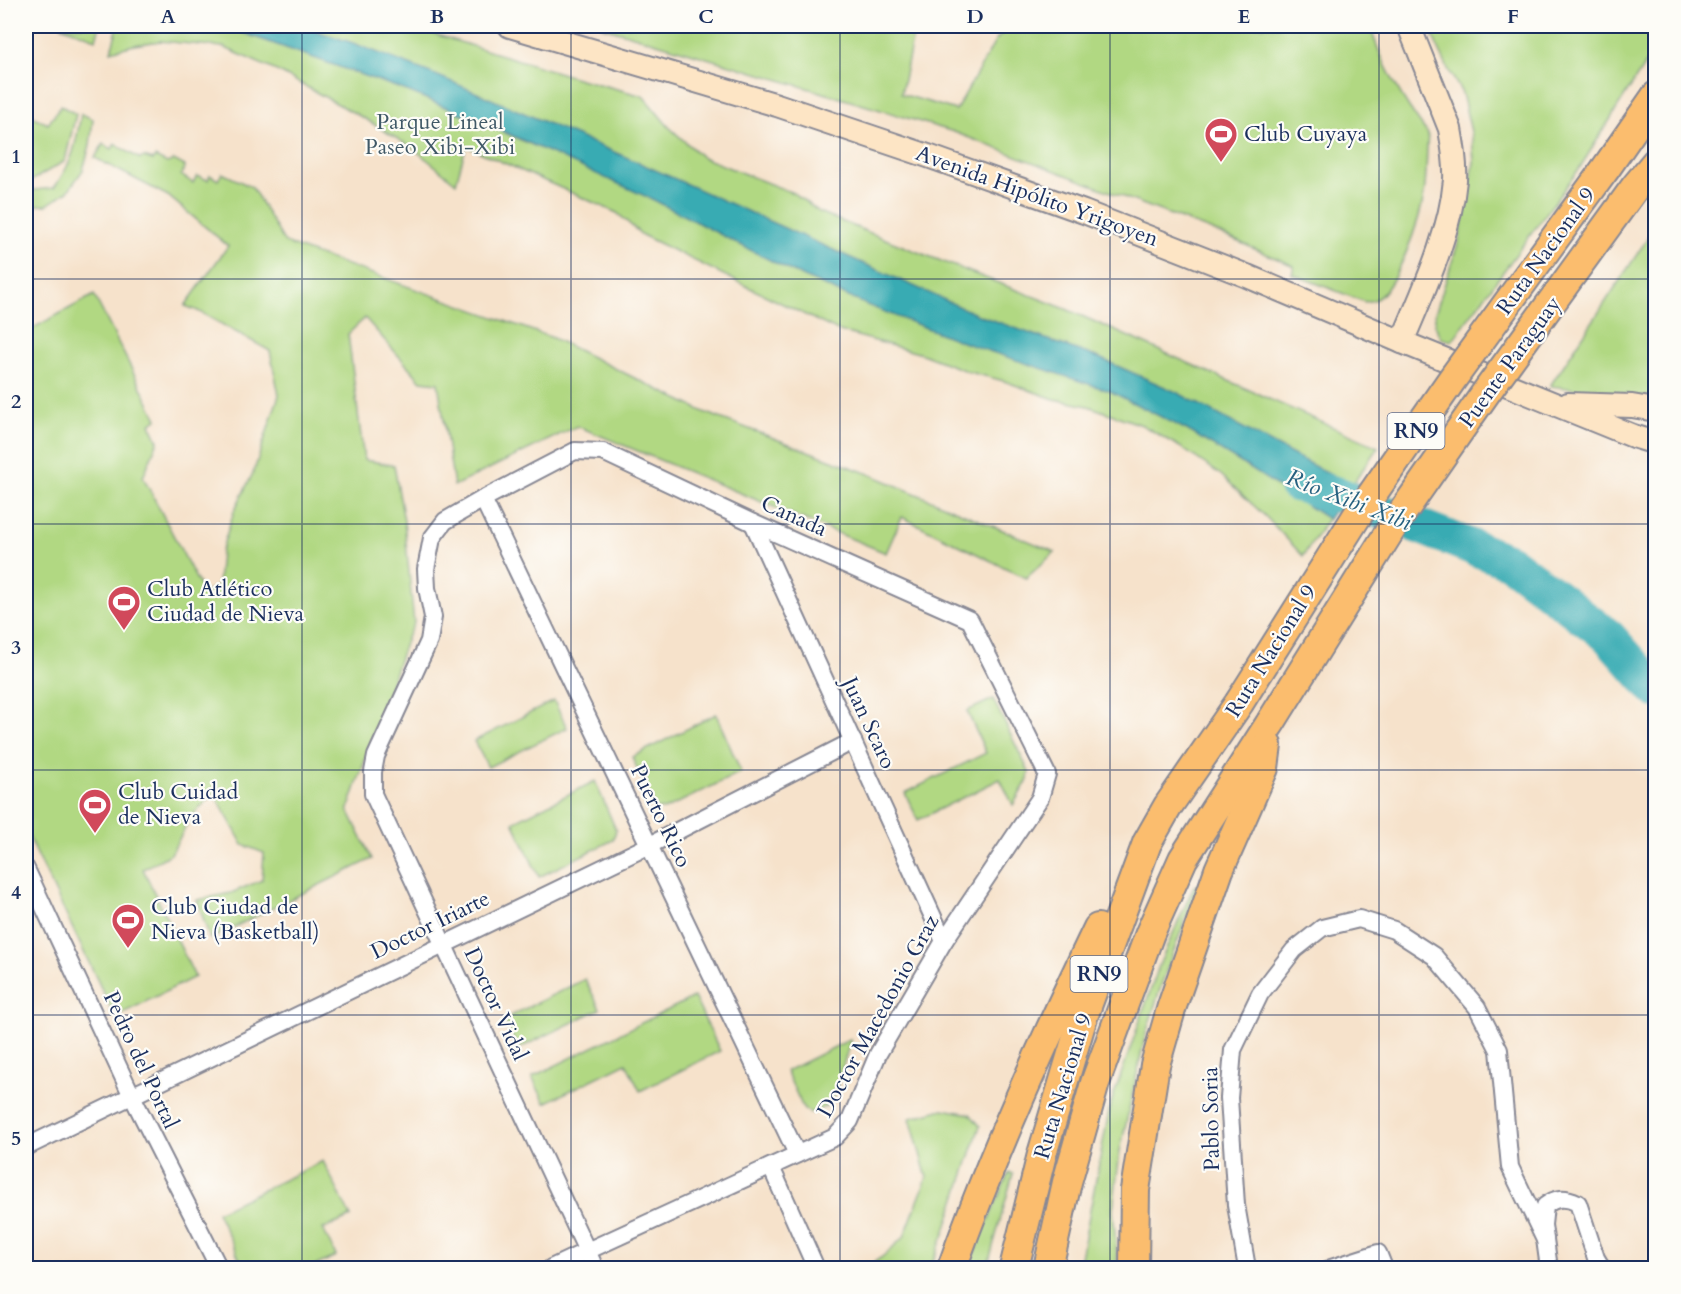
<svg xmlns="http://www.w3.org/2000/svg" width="1681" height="1294" font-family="Cardo,serif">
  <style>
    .green { fill: #b1d882; stroke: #668470; stroke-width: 1.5 }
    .water { fill: #39abb3; stroke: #2a6d88; stroke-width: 1.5 }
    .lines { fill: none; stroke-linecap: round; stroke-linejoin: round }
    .river { stroke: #39abb3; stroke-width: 36 }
    .minor-casing { stroke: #888894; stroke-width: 20 }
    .secondary-casing { stroke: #888894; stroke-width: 26 }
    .motorway-casing { stroke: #888894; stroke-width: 32 }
    .minor { stroke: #fff; stroke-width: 16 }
    .secondary { stroke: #fde5c5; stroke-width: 22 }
    .motorway { stroke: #fbbd6e; stroke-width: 28 }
    .motorway-bridge-casing { stroke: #888894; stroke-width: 32; stroke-linecap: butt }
    .motorway-bridge { stroke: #fbbd6e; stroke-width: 28 }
    .grid { fill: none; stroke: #1b2f5e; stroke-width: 1.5; stroke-opacity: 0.55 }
    .labels { text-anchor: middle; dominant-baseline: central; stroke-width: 4.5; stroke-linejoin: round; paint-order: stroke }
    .shield { fill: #fdfcf7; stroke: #5f6c8c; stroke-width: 1.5 }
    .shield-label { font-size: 21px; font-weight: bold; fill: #1b2f5e }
    .park-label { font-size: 22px; fill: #405967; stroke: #fdfcf7 }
    .poi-label { font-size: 22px; fill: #1b2f5e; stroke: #fdfcf7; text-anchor: start }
    .street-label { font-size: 22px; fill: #1b2f5e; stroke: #fdfcf7 }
    .water-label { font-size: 24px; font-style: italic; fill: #276180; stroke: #fdfcf7 }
    .neatline { fill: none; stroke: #1b2f5e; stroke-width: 2 }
    .grid-label { font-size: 20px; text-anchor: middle; font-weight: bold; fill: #1b2f5e }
  </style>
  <rect width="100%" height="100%" fill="#fdfcf7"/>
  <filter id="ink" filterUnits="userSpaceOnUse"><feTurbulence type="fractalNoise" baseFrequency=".0167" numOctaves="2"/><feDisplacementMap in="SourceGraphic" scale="12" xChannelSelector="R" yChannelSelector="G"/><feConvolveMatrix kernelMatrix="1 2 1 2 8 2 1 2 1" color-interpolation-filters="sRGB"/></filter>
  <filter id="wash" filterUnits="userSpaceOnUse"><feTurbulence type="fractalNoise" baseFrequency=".008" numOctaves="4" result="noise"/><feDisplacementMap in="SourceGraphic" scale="24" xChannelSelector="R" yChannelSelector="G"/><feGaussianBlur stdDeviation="1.35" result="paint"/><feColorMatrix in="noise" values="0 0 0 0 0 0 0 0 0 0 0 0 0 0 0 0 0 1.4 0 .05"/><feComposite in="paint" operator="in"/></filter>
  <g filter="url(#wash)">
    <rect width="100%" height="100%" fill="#f6e2cb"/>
    <g class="green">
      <polygon points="61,26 100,26 96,39"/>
      <polygon points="118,26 224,26 410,92 590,170 654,200 791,271 867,305 968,344 1110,391 1187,430 1248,467 1328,519 1303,556 1266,517 1221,475 1180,447 1142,425 1088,406 1054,399 1004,381 969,372 922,354 836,330 642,235 617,213 466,146 456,183 414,149 367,120 281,73 223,47 160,41 134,45 111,51"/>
      <polygon points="301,26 408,26 580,79 643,96 669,127 702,157 793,193 821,213 910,249 1066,309 1378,447 1353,484 1325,472 1176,392 1099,358 978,315 644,165 438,76 350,42"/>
      <path d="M 600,26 L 915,26 L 901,94 L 956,110 L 996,40 L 1010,26 L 1370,26 C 1382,65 1403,101 1428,134 C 1426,154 1427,175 1424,194 C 1421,218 1396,291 1374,300 C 1371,301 1368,301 1365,302 L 1292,274 L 1294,266 L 1223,235 L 954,132 Z"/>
      <polygon points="1428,26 1655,26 1655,48 1579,169 1452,341 1441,338 1435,325 1435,314 1459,240 1474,162 1472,136 1462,93 1449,71"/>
      <polygon points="61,106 76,114 65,161 26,184 26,113 48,124"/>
      <path d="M 81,114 L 93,119 L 90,145 L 83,170 L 68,191 L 47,205 L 26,206 L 26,191 L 54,188 C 74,159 75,148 81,114 Z"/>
      <polygon points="103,144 112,149 115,144 140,159 144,157 153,160 155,157 167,163 174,160 185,166 181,175 193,183 197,176 208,180 210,175 218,180 222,173 252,187 285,243 553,338 704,412 869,474 1055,552 1026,578 902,517 886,553 577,426 454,486 438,383 421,381 365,318 348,334 364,460 394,465 404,521 414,623 406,640 348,810 372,859 210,939 197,900 231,893 262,880 264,853 243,845 214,793 191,817 171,854 143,869 195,977 115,1017 26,831 26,332 94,295 157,419 150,424 158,441 143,477 204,594 218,585 221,552 234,511 254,471 279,395 270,351 198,311 185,306 228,246 168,196 95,158"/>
      <polygon points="1655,227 1655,399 1550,386"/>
      <polygon points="993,699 1029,772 1028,780 1013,805 1000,779 918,820 905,793 986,753 967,711"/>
      <polygon points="554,701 567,728 488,767 474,741"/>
      <polygon points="716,714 741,772 664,810 655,808 632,757"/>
      <polygon points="595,781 616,830 613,840 539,877 513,822"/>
      <polygon points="1198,885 1162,983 1145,1037 1120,1151 1113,1210 1118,1268 1079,1268 1110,1106 1160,963 1194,886"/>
      <polygon points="585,979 600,1009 518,1049 504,1019"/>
      <polygon points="694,997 720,1051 640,1091 626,1063 545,1103 532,1077"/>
      <polygon points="851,1039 834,1096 826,1106 812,1113 804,1110 786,1071"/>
      <polygon points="943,1109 970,1114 980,1126 944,1234 930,1268 865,1268 882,1257 904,1237 927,1178 910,1118"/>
      <polygon points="323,1161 351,1217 323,1229 336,1256 311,1268 244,1268 217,1212"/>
      <polygon points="1009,1172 1013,1174 987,1268 968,1268"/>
    </g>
    <polygon class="water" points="224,26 301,26 350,42 438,76 644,165 978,315 1099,358 1176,392 1325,472 1353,484 1328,519 1248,467 1187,430 1110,391 968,344 867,305 791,271 654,200 498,129 410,92"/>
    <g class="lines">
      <polyline class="river" points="1296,484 1339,495 1510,562 1608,636 1656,690"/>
    </g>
  </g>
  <g filter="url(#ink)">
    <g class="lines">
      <defs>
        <g id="minor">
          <polyline points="483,499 797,1154"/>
          <polyline points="753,523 944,941"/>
          <polyline points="26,869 132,1096 219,1268"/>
          <polyline points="26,1147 650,845 853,741"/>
          <polyline points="771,1167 816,1268"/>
          <polyline points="551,1268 587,1251 835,1137 850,1121 878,1054 944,941 1040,798 1047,774 970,620 753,523 603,452 575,451 483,499 445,521 432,538 426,569 427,588 433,617 429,641 376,756 373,772 373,794 587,1251 595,1268"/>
          <polyline points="1247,1268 1236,1205 1229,1098 1233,1050 1260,994 1294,950 1322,928 1359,919 1394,930 1434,956 1477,1007 1499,1050 1510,1167 1545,1240"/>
          <polyline points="1331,1268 1378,1253 1384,1268"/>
          <path d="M 1549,1268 L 1543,1225 L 1545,1206 C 1556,1197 1565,1197 1578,1203 L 1596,1258 L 1602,1268"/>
        </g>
        <g id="secondary">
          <polyline points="510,26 777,105 928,156 1084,212 1247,276 1402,342 1633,436 1656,443"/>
          <path d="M 1402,342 C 1423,291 1450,236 1455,180 C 1456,163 1453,146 1450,129 L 1409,26"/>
          <polyline points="1568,404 1632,406 1656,410"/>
        </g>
        <g id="motorway">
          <polyline points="1606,168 1656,96"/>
          <polyline points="1636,186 1656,162"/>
          <path d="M 952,1268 C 993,1152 1045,1039 1098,928"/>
          <polyline points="1014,1268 1042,1154 1083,1017 1147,843 1168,806 1239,703"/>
          <polyline points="1048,1268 1067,1182 1095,1083 1150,933 1183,859 1271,722"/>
          <polyline points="1134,1268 1135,1190 1155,1065 1172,1006 1219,870 1264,768 1267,745"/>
        </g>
      </defs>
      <use href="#minor" class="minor-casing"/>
      <use href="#secondary" class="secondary-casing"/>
      <use href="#motorway" class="motorway-casing"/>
      <use href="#minor" class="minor"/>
      <use href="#secondary" class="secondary"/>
      <use href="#motorway" class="motorway"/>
      <defs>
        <g id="motorway-bridge">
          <polyline points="1239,703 1357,516 1453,378 1606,168"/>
          <polyline points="1271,722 1393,526 1487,391 1636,186"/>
        </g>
      </defs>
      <use href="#motorway-bridge" class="motorway-bridge-casing"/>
      <use href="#motorway-bridge" class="motorway-bridge"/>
    </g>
  </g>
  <path class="grid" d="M 302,26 L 302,1268M 571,26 L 571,1268M 840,26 L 840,1268M 1110,26 L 1110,1268M 1379,26 L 1379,1268M 26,279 L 1656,279M 26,524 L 1656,524M 26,770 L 1656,770M 26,1015 L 1656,1015"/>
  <defs>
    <symbol id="stadium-pin" viewBox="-11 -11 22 30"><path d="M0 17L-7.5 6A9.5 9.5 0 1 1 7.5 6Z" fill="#d1495b" stroke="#fdfcf7"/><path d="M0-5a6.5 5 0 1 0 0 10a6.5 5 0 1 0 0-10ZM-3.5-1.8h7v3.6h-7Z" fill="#fff"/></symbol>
  </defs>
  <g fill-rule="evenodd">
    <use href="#stadium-pin" x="1202" y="115" width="38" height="52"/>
    <use href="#stadium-pin" x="105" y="583" width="38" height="52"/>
    <use href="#stadium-pin" x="76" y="786" width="38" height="52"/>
    <use href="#stadium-pin" x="109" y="901" width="38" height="52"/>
  </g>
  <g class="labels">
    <g class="shield">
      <rect x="1387.5" y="413" width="57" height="36" rx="4.5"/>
      <rect x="1070.5" y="956" width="57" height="36" rx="4.5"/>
    </g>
    <g class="shield-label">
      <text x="1416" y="431">RN9</text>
      <text x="1099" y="974">RN9</text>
    </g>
    <g class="park-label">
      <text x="440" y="122">Parque Lineal<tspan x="440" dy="25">Paseo Xibi-Xibi</tspan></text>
    </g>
    <g class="poi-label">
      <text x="1244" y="134">Club Cuyaya</text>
      <text x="147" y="589">Club Atlético<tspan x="147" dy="25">Ciudad de Nieva</tspan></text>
      <text x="118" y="792">Club Cuidad<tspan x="118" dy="25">de Nieva</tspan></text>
      <text x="151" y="907">Club Ciudad de<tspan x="151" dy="25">Nieva (Basketball)</tspan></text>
    </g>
    <g class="street-label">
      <text transform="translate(1037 196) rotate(20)">Avenida Hipólito Yrigoyen</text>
      <text transform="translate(1546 251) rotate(-54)">Ruta Nacional 9</text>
      <text transform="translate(1510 362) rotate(-54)">Puente Paraguay</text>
      <text transform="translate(794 516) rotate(24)">Canada</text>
      <text transform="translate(1271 651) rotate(-58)">Ruta Nacional 9</text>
      <text transform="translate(869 723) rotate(65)">Juan Scaro</text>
      <text transform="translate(661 816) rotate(64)">Puerto Rico</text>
      <text transform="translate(430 925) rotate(-26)">Doctor Iriarte</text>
      <text transform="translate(496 1004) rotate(65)">Doctor Vidal</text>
      <text transform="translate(878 1016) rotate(-61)">Doctor Macedonio Graz</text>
      <text transform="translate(141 1060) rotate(65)">Pedro del Portal</text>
      <text transform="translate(1063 1086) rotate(-73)">Ruta Nacional 9</text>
      <text transform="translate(1211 1119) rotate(-91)">Pablo Soria</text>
    </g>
    <g class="water-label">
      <text transform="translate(1349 500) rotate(21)">Río Xibi Xibi</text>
    </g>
  </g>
  <rect width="1681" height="1294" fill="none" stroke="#fdfcf7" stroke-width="66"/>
  <rect x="33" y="33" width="1615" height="1228" class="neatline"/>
  <g class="grid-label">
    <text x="168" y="23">A</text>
    <text x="437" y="23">B</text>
    <text x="706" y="23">C</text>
    <text x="975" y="23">D</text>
    <text x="1244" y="23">E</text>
    <text x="1513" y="23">F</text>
    <text x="16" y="163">1</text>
    <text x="16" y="408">2</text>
    <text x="16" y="654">3</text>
    <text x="16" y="899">4</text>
    <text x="16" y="1145">5</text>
  </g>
</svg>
